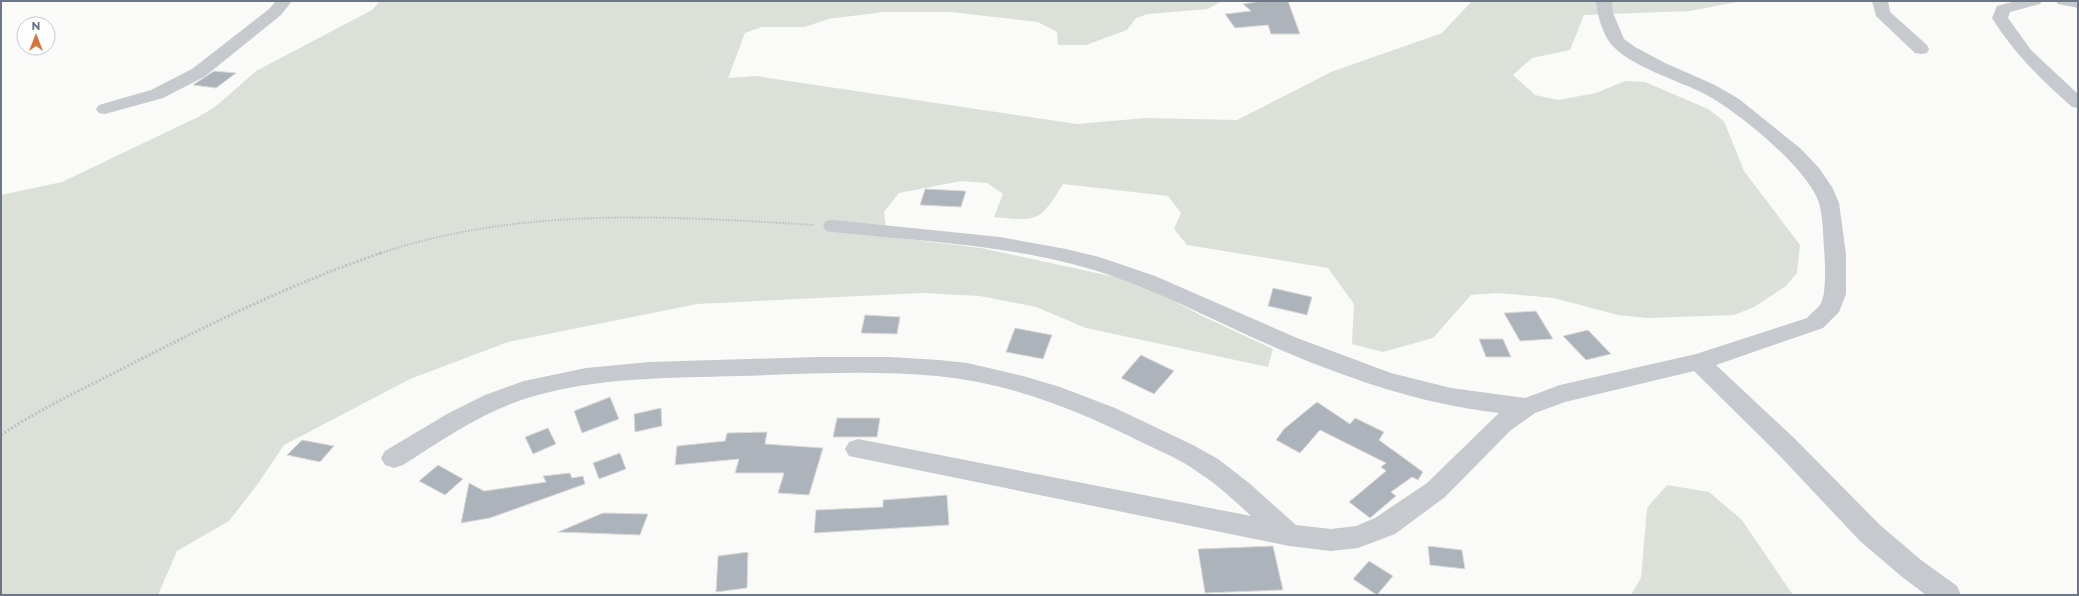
<svg xmlns="http://www.w3.org/2000/svg" width="2079" height="596" font-family="Montserrat,sans-serif">
  <style>
    .green { fill: #dbe1d9 }
    .building { fill: #adb3ba; stroke: #dcdcda }
    .lines { fill: none; stroke-linecap: round; stroke-linejoin: round }
    .path-far1 { stroke: #bec0c3; stroke-width: 2; stroke-dasharray: 1.5 1.5; stroke-linecap: butt }
    .path { stroke: #bec0c3; stroke-width: 3; stroke-dasharray: 2 2; stroke-linecap: butt }
    .minor { fill: #c6c9cd; fill-rule: evenodd }
  </style>
  <rect width="100%" height="100%" fill="#fafaf8"/>
  <g class="green">
    <path d="M 380,1 L 1222,1 L 1208,9 L 1148,14 L 1136,18 L 1127,30 L 1086,45 L 1058,45 L 1057,32 L 1038,22 L 951,12 L 884,12 L 828,19 L 805,27 L 762,27 L 745,33 L 728,78 L 756,76 L 1077,124 L 1146,118 L 1237,120 L 1331,72 L 1442,33 L 1472,1 L 1742,1 L 1690,11 L 1584,15 L 1570,50 L 1532,58 L 1513,75 L 1535,95 L 1558,100 L 1596,93 L 1625,81 L 1645,82 L 1708,109 L 1724,121 L 1744,171 L 1800,245 L 1797,273 L 1786,286 L 1754,307 L 1734,315 L 1647,318 L 1618,315 L 1554,298 L 1498,293 L 1471,295 L 1433,338 L 1383,352 L 1352,344 L 1354,304 L 1328,268 L 1187,245 L 1174,229 L 1181,213 L 1168,196 L 1063,184 C 1039,223 1038,221 994,217 L 1003,194 L 987,183 L 961,181 L 899,193 L 884,212 L 886,228 L 907,239 L 981,248 L 1138,282 L 1202,316 L 1273,349 L 1268,367 L 1086,328 L 1036,307 L 980,296 L 922,293 L 697,304 L 508,342 L 410,379 L 284,445 L 257,485 L 229,521 L 177,551 L 158,595 L 1,595 L 1,195 L 62,182 L 198,117 L 215,107 L 256,71 L 372,10 Z"/>
    <polygon points="1667,485 1709,492 1742,520 1793,595 1631,595 1641,578 1647,508"/>
  </g>
  <g class="building">
    <polygon points="1261,1 1288,1 1300,34 1271,34 1268,25 1235,28 1225,14 1251,11 1243,4"/>
    <polygon points="214,71 236,73 216,88 193,85"/>
    <polygon points="925,189 966,191 961,207 920,205"/>
    <polygon points="1273,288 1312,297 1307,315 1268,306"/>
    <polygon points="1536,311 1553,339 1520,341 1504,313"/>
    <polygon points="865,315 900,317 897,334 861,333"/>
    <polygon points="1015,328 1052,335 1043,359 1006,352"/>
    <polygon points="1588,330 1611,354 1586,360 1563,336"/>
    <polygon points="1479,339 1503,339 1511,357 1486,357"/>
    <polygon points="1141,355 1174,371 1154,394 1121,378"/>
    <polygon points="610,397 619,419 582,433 574,411"/>
    <polygon points="1317,402 1350,424 1355,418 1384,432 1379,440 1423,472 1418,480 1412,477 1391,492 1396,496 1370,518 1349,502 1386,471 1381,467 1386,463 1320,430 1300,453 1276,440 1284,429"/>
    <polygon points="661,408 662,426 635,432 634,414"/>
    <polygon points="837,418 880,418 877,437 833,437"/>
    <polygon points="548,428 556,444 533,454 525,437"/>
    <polygon points="767,432 765,444 823,448 809,495 778,493 784,473 735,473 739,459 675,465 677,446 725,441 727,433"/>
    <polygon points="302,440 334,446 320,462 287,455"/>
    <polygon points="620,453 626,469 599,479 593,463"/>
    <polygon points="438,465 463,479 445,495 419,481"/>
    <polygon points="570,473 572,478 583,476 585,484 490,518 461,523 469,483 484,491 546,482 543,476"/>
    <polygon points="947,495 949,525 814,533 816,510 883,507 883,500"/>
    <polygon points="603,513 648,514 640,535 558,532"/>
    <polygon points="1273,546 1283,590 1205,593 1198,549"/>
    <polygon points="1428,546 1462,550 1465,569 1430,565"/>
    <polygon points="748,552 747,588 716,592 718,556"/>
    <polygon points="1369,561 1393,576 1377,595 1353,579"/>
  </g>
  <g class="lines">
    <path class="path-far1" d="M 378,254 C 520,206 668,216 815,225"/>
    <path class="path" d="M 1,435 C 38,410 79,391 118,371 C 203,327 290,284 381,253"/>
    <g class="minor">
      <polygon points="276,1 292,1 281,15 204,77 163,98 105,114 99,113 96,109 99,105 151,90 192,69 269,9"/>
      <path d="M 1596,1 L 1612,1 L 1613,13 L 1624,39 L 1635,47 L 1665,63 L 1715,85 L 1739,99 L 1801,149 L 1819,168 L 1832,187 L 1839,203 L 1846,254 L 1846,294 L 1839,312 L 1823,328 L 1716,365 L 1794,438 L 1880,525 L 1921,560 L 1957,586 L 1961,595 L 1926,595 L 1901,576 L 1860,541 L 1776,452 L 1694,371 L 1565,402 L 1535,413 L 1511,430 L 1445,497 L 1395,534 L 1358,548 L 1331,551 L 1289,546 L 849,456 L 845,449 L 849,442 L 858,439 L 1251,516 C 1235,501 1218,485 1199,473 C 1182,460 1162,452 1143,443 C 1078,410 1010,383 937,376 C 871,370 804,374 738,376 C 669,378 598,377 531,397 C 484,411 444,439 403,465 L 394,468 L 385,465 L 381,458 L 385,451 L 447,414 L 485,395 L 524,381 L 586,368 L 650,362 L 818,357 L 890,357 L 939,360 L 967,363 L 1023,376 L 1060,387 L 1115,408 L 1193,445 L 1218,459 L 1249,483 L 1296,525 L 1331,529 L 1356,526 L 1375,518 L 1427,483 L 1499,413 C 1414,403 1334,374 1256,339 C 1209,318 1164,294 1115,277 C 1025,245 927,242 833,232 L 826,231 L 823,226 L 826,221 L 833,220 L 1000,237 L 1066,249 L 1099,257 L 1155,276 L 1297,338 L 1391,373 L 1451,388 L 1525,398 L 1560,385 L 1696,354 L 1807,318 C 1811,313 1817,309 1820,305 C 1827,295 1825,260 1824,248 C 1823,233 1823,217 1819,203 C 1808,168 1734,108 1701,92 C 1676,80 1628,65 1611,44 C 1602,33 1597,14 1596,1 Z"/>
      <polygon points="1872,1 1888,1 1890,12 1927,45 1929,49 1927,53 1921,54 1915,53 1876,16"/>
      <path d="M 2016,1 L 2042,1 L 2040,4 L 2010,12 L 2008,18 L 2031,50 L 2078,94 L 2078,108 L 2072,107 C 2041,80 2014,53 1992,18 L 1997,6 Z"/>
      <polygon points="2056,1 2078,1 2078,8 2058,4"/>
    </g>
  </g>
  <rect width="2079" height="596" fill="none" stroke="#6b7787" stroke-width="4"/>
  <g transform="translate(36 36)"><circle r="19" fill="#ffffff" stroke="#c4c9cf"/>
  <path d="M0-3L7 15L0 10L-7 15Z" fill="#db7337"/>
  <text y="-6" font-size="11" font-weight="bold" text-anchor="middle" fill="#6b7787">N</text>
  </g>
</svg>
